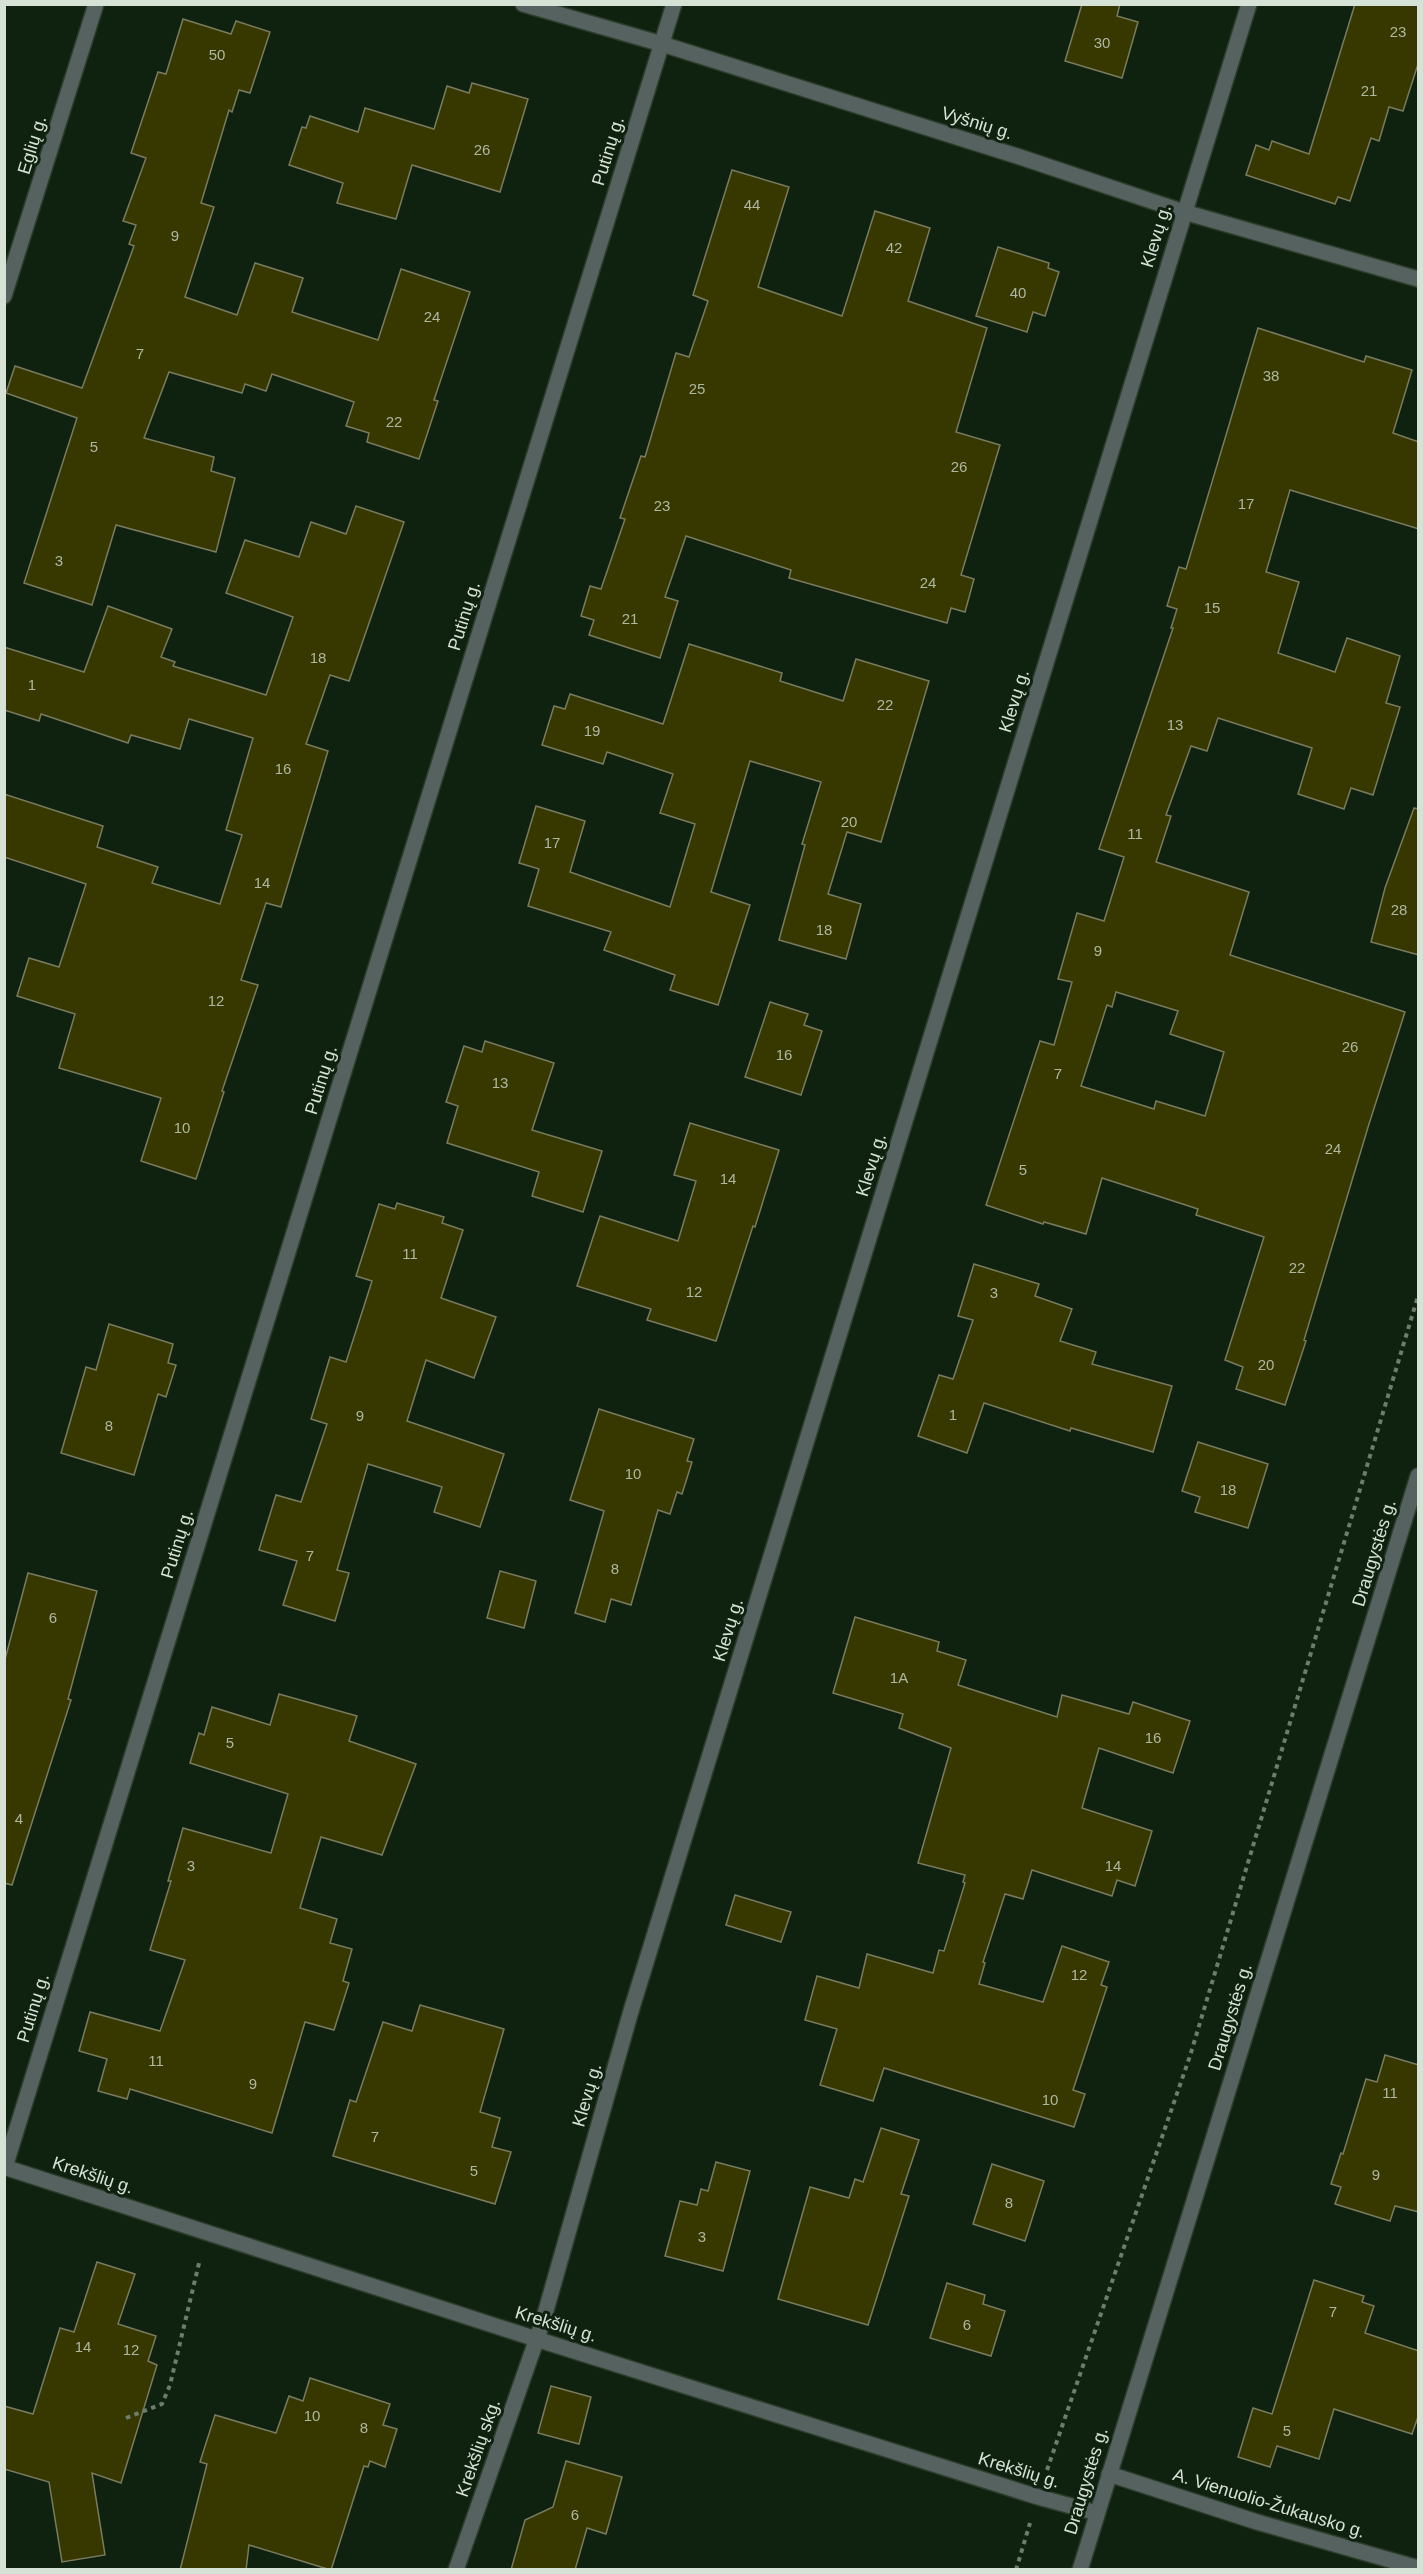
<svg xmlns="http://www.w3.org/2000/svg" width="1423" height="2574" font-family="Helvetica,sans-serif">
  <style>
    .building { fill: #373800; stroke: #797b5f; stroke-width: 1.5; fill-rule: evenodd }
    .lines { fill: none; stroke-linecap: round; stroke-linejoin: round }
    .minor-casing { stroke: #2b3c2b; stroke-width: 18 }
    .path { stroke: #6d7c6d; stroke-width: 4; stroke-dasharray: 4.5 4.5; stroke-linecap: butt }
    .minor { stroke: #55625f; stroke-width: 15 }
    .labels { text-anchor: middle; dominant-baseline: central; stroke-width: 6; stroke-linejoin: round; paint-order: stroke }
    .number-label { font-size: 15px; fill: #aeb8a0 }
    .street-label { font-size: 18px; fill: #d6e2d6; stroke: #0f210f }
  </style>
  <rect width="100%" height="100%" fill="#0f210f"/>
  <g class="building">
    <polygon points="1082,4 1120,4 1117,16 1138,22 1122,78 1065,61"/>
    <polygon points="1355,4 1419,4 1419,61 1403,111 1389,107 1379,141 1371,138 1350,201 1338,197 1335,204 1246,175 1256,145 1269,150 1272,141 1309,154"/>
    <polygon points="183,19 231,34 236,21 270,32 250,93 239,90 232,112 229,110 201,203 214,207 185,297 237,315 255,263 303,278 292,312 378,340 401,269 470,292 434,400 438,401 419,459 367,442 369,433 346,426 354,402 272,374 266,391 245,384 242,393 169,372 144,438 214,457 211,471 235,478 216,552 116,525 92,605 24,583 77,418 6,393 15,366 82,388 134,246 129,244 136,225 123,221 146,158 131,153 158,72 166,74"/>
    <polygon points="472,83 528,99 500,192 412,165 396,219 337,203 343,183 289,165 302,127 306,128 310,116 358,132 365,108 434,129 447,86 469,93"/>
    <polygon points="732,170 789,187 758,287 842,316 875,211 930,228 908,301 987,328 956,432 1000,445 961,575 974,579 965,612 951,608 947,623 789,578 791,570 686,536 665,597 678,601 660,658 589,635 594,620 581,616 590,586 601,589 625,519 620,518 641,456 645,457 676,353 689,357 708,301 693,295"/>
    <polygon points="998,247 1049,263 1048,268 1059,272 1045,316 1033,312 1027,332 976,316"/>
    <path d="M 1258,328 L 1364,362 L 1366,356 L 1412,370 L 1393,433 L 1419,442 L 1419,529 L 1290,490 L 1266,572 L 1299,582 L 1278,653 L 1335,672 L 1347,638 L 1400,656 L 1386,703 L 1400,707 L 1373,795 L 1351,788 L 1344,809 L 1298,794 L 1312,748 L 1218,718 L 1207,751 L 1191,746 L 1166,815 L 1171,816 L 1156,862 L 1249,892 L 1230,955 L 1405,1012 L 1369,1124 L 1304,1340 L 1306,1341 L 1285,1405 L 1236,1389 L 1243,1367 L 1225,1360 L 1264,1237 L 1196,1215 L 1198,1209 L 1102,1178 L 1086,1234 L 1044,1222 L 1043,1224 L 986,1205 L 1040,1041 L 1054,1045 L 1072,982 L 1058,979 L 1077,913 L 1104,921 L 1124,857 L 1099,849 L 1173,628 L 1171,628 L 1177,609 L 1167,606 L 1179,567 L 1186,569 ZM 1116,992 L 1178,1011 L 1170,1034 L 1224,1052 L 1205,1116 L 1156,1101 L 1154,1109 L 1081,1086 L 1107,1005 L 1112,1007 Z"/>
    <polygon points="356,506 404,522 349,681 330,675 306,744 328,751 281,907 266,903 241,980 258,985 222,1091 224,1092 196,1179 141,1161 161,1098 59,1068 75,1014 17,996 29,958 59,967 86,884 4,857 4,794 103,826 97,847 158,867 152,883 220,904 242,835 226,830 253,738 189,719 180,749 131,735 128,743 41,714 39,721 4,710 4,647 84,672 108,606 172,629 161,657 175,662 173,666 266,695 293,617 226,593 245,540 299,557 311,522 346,534"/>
    <polygon points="689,644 782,673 780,681 843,701 856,659 929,681 881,842 847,832 828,894 861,904 846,959 779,940 805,845 802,844 821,782 750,761 711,892 750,905 718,1005 670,990 675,975 604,950 611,932 528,906 539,869 519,863 536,806 585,821 570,872 670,907 695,824 660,813 673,774 607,752 603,764 542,745 554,706 565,709 570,694 663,724"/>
    <polygon points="1414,808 1419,809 1419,955 1371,942 1385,888"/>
    <polygon points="770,1002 808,1014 804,1025 822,1031 801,1095 745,1077"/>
    <polygon points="485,1041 554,1063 532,1130 602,1151 583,1212 532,1196 539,1172 447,1143 458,1106 446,1102 464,1046 482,1052"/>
    <polygon points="690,1123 779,1150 755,1227 753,1226 716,1341 647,1320 651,1309 577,1286 600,1216 678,1241 696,1181 674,1175"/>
    <polygon points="397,1203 444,1217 442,1223 463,1230 441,1298 496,1317 474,1378 426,1360 407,1421 504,1454 480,1527 434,1512 442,1487 368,1464 337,1570 349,1573 335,1621 283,1605 297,1561 259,1550 276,1495 301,1502 327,1424 311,1419 330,1357 346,1362 372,1281 356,1276 379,1204 395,1209"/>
    <polygon points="974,1264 1039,1284 1035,1296 1072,1309 1060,1341 1096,1352 1092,1364 1172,1386 1153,1452 1071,1428 1070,1431 984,1403 967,1453 918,1436 939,1375 953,1379 973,1320 958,1316"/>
    <polygon points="109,1324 173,1344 168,1363 176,1365 166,1397 158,1394 134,1475 61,1453 86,1367 96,1370"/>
    <polygon points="599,1409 694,1439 687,1461 692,1462 682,1494 677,1492 670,1514 658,1510 631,1605 611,1599 605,1622 575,1613 604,1511 570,1500"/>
    <polygon points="1198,1442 1268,1464 1248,1528 1195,1512 1200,1497 1182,1491"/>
    <polygon points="500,1571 536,1581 524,1628 487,1618"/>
    <polygon points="28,1573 97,1591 68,1699 71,1700 12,1885 4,1883 4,1663"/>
    <polygon points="855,1617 939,1642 937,1651 966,1660 958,1685 1057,1717 1062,1695 1129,1714 1133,1702 1190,1721 1173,1773 1099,1748 1082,1808 1152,1831 1135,1886 1117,1880 1112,1896 1032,1870 1023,1899 1005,1894 983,1962 985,1963 979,1984 1043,2002 1062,1946 1109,1962 1101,1985 1107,1987 1073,2090 1085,2094 1074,2127 884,2068 873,2101 820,2085 837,2029 805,2020 817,1976 859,1988 867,1954 933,1973 939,1950 944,1951 965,1883 963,1882 965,1875 918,1863 951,1748 899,1728 903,1714 833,1693"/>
    <polygon points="279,1694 357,1716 349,1741 416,1764 382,1855 321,1837 300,1908 337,1919 330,1943 352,1949 343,1981 349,1983 334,2030 305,2022 272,2133 130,2089 127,2099 98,2091 107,2059 79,2051 90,2012 160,2031 185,1960 150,1950 171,1881 168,1881 183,1828 271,1853 288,1794 190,1763 199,1733 204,1735 212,1707 270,1725"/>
    <polygon points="735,1895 791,1912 781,1942 726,1925"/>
    <polygon points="420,2005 504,2029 480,2112 500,2118 492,2147 511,2152 495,2204 333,2156 350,2100 356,2102 383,2022 412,2031"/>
    <polygon points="1385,2055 1419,2065 1419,2212 1395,2206 1390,2221 1335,2204 1341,2187 1331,2184 1341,2153 1343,2154 1366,2079 1377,2082"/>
    <polygon points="881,2128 919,2140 901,2194 909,2196 868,2325 778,2299 810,2187 849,2198 855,2179 863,2182"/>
    <polygon points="716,2162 750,2171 723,2271 665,2256 680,2201 697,2205 701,2189 708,2191"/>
    <polygon points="992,2164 1044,2181 1025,2241 973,2224"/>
    <polygon points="97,2262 135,2274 118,2324 156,2336 148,2361 157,2365 121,2483 92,2473 105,2555 62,2562 49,2482 4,2469 4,2406 33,2414 60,2328 74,2332"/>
    <polygon points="1314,2280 1364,2296 1362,2302 1374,2306 1365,2333 1419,2351 1419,2414 1412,2434 1334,2409 1319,2459 1277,2446 1270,2467 1238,2457 1253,2408 1272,2414"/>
    <polygon points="947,2283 985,2295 983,2304 1005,2311 991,2356 930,2338"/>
    <polygon points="310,2378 390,2404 383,2425 397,2429 385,2467 370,2461 368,2467 364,2466 331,2570 249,2545 246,2570 180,2570 207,2464 200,2462 215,2415 276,2433 289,2396 303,2401"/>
    <polygon points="551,2386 591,2397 579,2444 538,2433"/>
    <polygon points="566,2461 622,2477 606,2534 587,2528 575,2570 511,2570 525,2520 553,2507"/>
  </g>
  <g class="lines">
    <defs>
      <g id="minor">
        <polyline points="523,4 662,44 1020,157 1184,212 1418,279"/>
        <polyline points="4,296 96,4"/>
        <polyline points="4,2167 536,2339 1038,2497 1097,2513"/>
        <polyline points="5,2167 674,4"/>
        <polyline points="1109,2474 1257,2522 1418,2568"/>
        <polyline points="456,2570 543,2321 631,2011 1249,4"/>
        <polyline points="1080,2570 1418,1476"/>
      </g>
    </defs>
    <use href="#minor" class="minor-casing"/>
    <g class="path">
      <polyline points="126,2418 162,2404 170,2385 200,2259"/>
      <polyline points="1047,2470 1190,2056 1418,1296"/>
      <polyline points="1016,2570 1030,2523"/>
    </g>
    <use href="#minor" class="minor"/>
  </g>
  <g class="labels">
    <g class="number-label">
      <text x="1398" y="31">23</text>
      <text x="1102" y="42">30</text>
      <text x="217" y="54">50</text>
      <text x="1369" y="90">21</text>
      <text x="482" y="149">26</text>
      <text x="752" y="204">44</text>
      <text x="175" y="235">9</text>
      <text x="894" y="247">42</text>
      <text x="1018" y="292">40</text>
      <text x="432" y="316">24</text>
      <text x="140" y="353">7</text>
      <text x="1271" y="375">38</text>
      <text x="697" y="388">25</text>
      <text x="394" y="421">22</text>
      <text x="94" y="446">5</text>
      <text x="959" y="466">26</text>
      <text x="1246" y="503">17</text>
      <text x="662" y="505">23</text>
      <text x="59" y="560">3</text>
      <text x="928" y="582">24</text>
      <text x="1212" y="607">15</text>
      <text x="630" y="618">21</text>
      <text x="318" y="657">18</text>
      <text x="32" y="684">1</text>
      <text x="885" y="704">22</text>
      <text x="1175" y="724">13</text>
      <text x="592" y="730">19</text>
      <text x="283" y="768">16</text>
      <text x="849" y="821">20</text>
      <text x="1135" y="833">11</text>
      <text x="552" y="842">17</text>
      <text x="262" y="882">14</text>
      <text x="1399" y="909">28</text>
      <text x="824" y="929">18</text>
      <text x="1098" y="950">9</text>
      <text x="216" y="1000">12</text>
      <text x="1350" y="1046">26</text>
      <text x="784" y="1054">16</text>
      <text x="1058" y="1073">7</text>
      <text x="500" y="1082">13</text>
      <text x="182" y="1127">10</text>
      <text x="1333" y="1148">24</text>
      <text x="1023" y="1169">5</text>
      <text x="728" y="1178">14</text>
      <text x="410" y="1253">11</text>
      <text x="1297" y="1267">22</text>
      <text x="694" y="1291">12</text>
      <text x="994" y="1292">3</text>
      <text x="1266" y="1364">20</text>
      <text x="953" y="1414">1</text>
      <text x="360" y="1415">9</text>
      <text x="109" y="1425">8</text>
      <text x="633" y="1473">10</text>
      <text x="1228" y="1489">18</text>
      <text x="310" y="1555">7</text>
      <text x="615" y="1568">8</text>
      <text x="53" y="1617">6</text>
      <text x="899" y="1677">1A</text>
      <text x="1153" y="1737">16</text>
      <text x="230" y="1742">5</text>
      <text x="19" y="1818">4</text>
      <text x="191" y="1865">3</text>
      <text x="1113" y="1865">14</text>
      <text x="1079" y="1974">12</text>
      <text x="156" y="2060">11</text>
      <text x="253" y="2083">9</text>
      <text x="1390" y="2092">11</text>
      <text x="1050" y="2099">10</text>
      <text x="375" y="2136">7</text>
      <text x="474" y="2170">5</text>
      <text x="1376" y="2174">9</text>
      <text x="1009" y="2202">8</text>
      <text x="702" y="2236">3</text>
      <text x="1333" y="2311">7</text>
      <text x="967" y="2324">6</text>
      <text x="83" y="2346">14</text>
      <text x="131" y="2349">12</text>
      <text x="312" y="2415">10</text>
      <text x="364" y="2427">8</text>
      <text x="1287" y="2430">5</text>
      <text x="575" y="2514">6</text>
    </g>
    <g class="street-label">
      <text transform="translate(977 123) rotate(17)">Vyšnių g.</text>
      <text transform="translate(32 145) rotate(-73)">Eglių g.</text>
      <text transform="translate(608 151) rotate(-73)">Putinų g.</text>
      <text transform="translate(1156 236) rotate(-73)">Klevų g.</text>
      <text transform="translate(464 616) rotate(-73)">Putinų g.</text>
      <text transform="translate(1014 701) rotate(-73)">Klevų g.</text>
      <text transform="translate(321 1080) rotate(-73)">Putinų g.</text>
      <text transform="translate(871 1165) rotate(-73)">Klevų g.</text>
      <text transform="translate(177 1544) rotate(-73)">Putinų g.</text>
      <text transform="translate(1374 1553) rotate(-73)">Draugystės g.</text>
      <text transform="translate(728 1630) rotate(-73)">Klevų g.</text>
      <text transform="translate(33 2008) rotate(-73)">Putinų g.</text>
      <text transform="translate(1230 2017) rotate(-73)">Draugystės g.</text>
      <text transform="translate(587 2095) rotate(-74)">Klevų g.</text>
      <text transform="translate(93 2175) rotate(18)">Krekšlių g.</text>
      <text transform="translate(556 2324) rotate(17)">Krekšlių g.</text>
      <text transform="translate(478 2448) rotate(-71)">Krekšlių skg.</text>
      <text transform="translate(1019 2470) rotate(17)">Krekšlių g.</text>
      <text transform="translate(1086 2481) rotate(-73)">Draugystės g.</text>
      <text transform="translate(1269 2503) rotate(17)">A. Vienuolio-Žukausko g.</text>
    </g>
  </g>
  <rect width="1423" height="2574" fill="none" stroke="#d6e2d6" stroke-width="12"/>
</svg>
